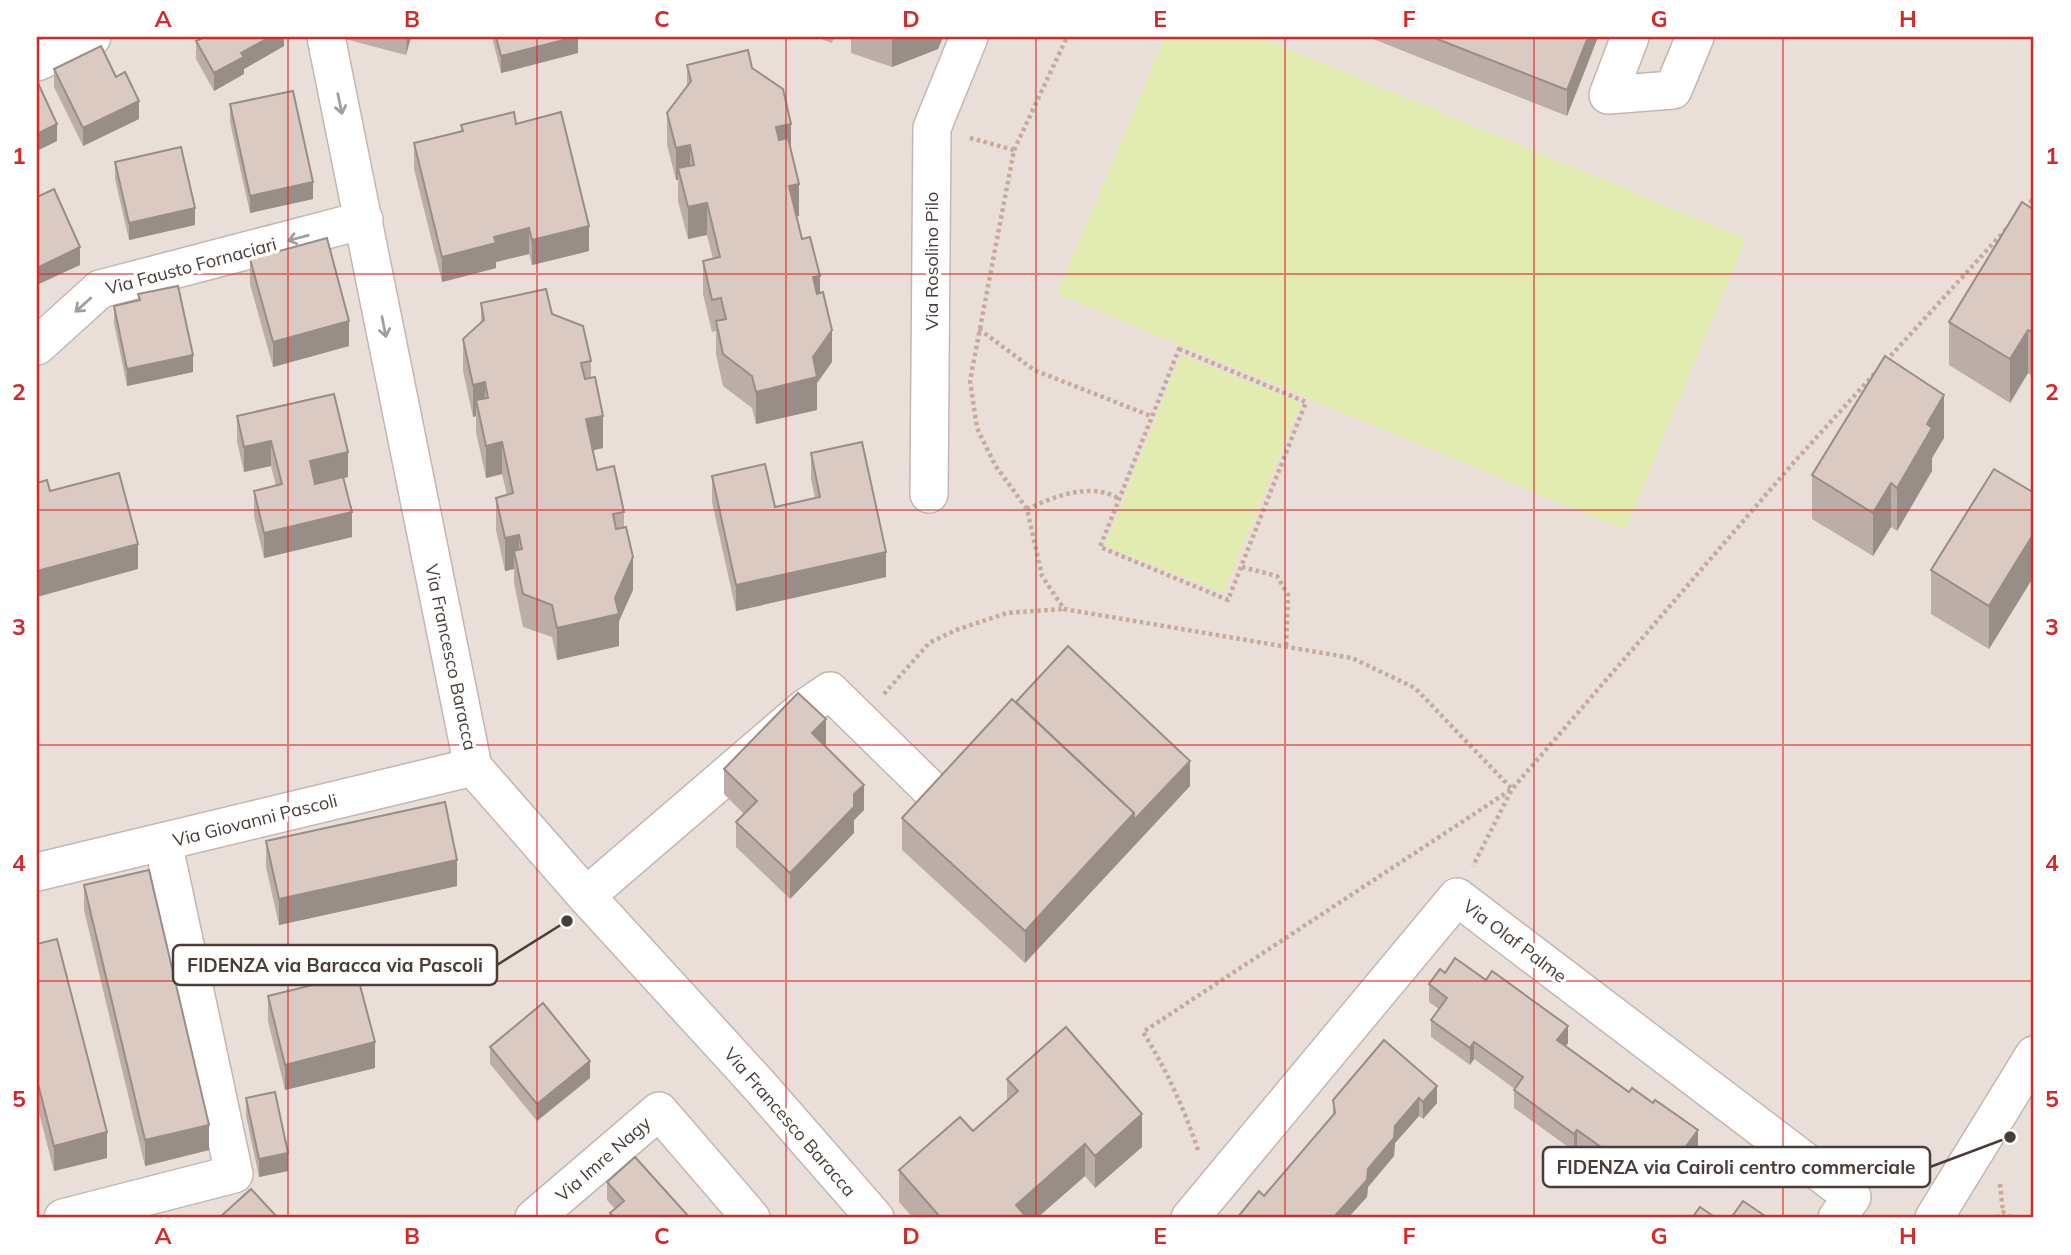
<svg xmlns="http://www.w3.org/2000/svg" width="2071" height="1255" font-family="Mulish,sans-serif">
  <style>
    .residential { fill: #eadfd8 }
    .green { fill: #e2ecb1 }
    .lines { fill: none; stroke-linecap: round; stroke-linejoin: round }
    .minor-casing { stroke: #c5b6af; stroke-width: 40 }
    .path { stroke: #c5ab9c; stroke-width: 4.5; stroke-dasharray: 3.5 3.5; stroke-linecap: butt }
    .minor { stroke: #fff; stroke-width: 37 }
    .wall { fill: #bcaea6 }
    .shaded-wall { fill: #998d87 }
    .building { fill: #dbcac1; stroke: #998d87; stroke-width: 2 }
    .oneway { stroke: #a49e9b }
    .grid { fill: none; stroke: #d62828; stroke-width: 2; stroke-opacity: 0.55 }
    .labels { text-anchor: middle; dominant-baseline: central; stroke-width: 7; stroke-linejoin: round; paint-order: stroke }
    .street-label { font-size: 18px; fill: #4a3d37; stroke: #fff }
    .leader { fill: none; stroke: #4a3d37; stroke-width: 2.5 }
    .callout-dot { fill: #4a3d37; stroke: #fff; stroke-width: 2.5 }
    .callout { fill: #fff; stroke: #4a3d37; stroke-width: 2.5 }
    .callout-label { font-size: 19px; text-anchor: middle; font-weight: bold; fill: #4a3d37 }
    .neatline { fill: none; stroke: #d62828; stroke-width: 2.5 }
    .grid-label { font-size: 23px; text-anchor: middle; font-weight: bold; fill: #d62828 }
  </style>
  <rect width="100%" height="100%" fill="#f6efea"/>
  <rect class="residential" x="37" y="37" width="1997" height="1181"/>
  <g class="green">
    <polygon points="1165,37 1259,37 1746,239 1625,530 1057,294"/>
    <polygon points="1181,355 1301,403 1224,593 1105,546"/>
  </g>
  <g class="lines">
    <defs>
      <g id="minor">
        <polyline points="326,37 473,767 586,896 758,1084 875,1218"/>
        <polyline points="1630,37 1608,95 1673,90 1695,37"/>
        <polyline points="37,62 92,37"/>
        <polyline points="37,346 100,289 364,220"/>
        <polyline points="929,494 932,128 969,37"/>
        <polyline points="37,872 473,767"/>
        <polyline points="586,896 805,708 830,691 930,789"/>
        <polyline points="63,1218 234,1174 163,842"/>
        <polyline points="534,1218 659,1111 751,1218"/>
        <polyline points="1190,1218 1457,897 1852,1197 1837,1218"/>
        <polyline points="1934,1218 2034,1055"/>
      </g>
    </defs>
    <use href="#minor" class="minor-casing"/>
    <g class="path">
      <polyline points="970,138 1014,150 970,381 977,428 995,465 1027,509 1042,576 1064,609 1352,658 1415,688 1512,789 1473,866"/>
      <polyline points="1014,150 1067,37"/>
      <polyline points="2025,208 2034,198"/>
      <polyline points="979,329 1034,370 1151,416"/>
      <polygon points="1179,349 1306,402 1228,600 1100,547"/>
      <polyline points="1886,361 2008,227"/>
      <path d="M 1027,509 C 1054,497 1090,481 1119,499"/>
      <polyline points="1242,567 1277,576 1288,595 1286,648"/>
      <polyline points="884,694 929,643 956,630 1007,613 1063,609"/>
      <path d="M 1198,1150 C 1184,1108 1166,1069 1143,1032 L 1512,789 L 1795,461 L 1876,372"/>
      <polyline points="2000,1184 2003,1212"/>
      <polyline points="1998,1218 2003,1212 2012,1218"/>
    </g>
    <use href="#minor" class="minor"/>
  </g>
  <g class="wall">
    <polygon points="284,37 284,46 244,69 244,74 214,91 196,59 196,41"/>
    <polygon points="341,37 411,37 406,55 341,38"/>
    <polygon points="492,37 578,37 578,53 501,73"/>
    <polygon points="815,37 834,37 832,43"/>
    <polygon points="851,37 943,37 938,49 892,67 851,53"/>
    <polygon points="1368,37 1598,37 1567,116"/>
    <polygon points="687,65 752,68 791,151 799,216 796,217 802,239 820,293 832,362 817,383 817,410 756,424 752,408 723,386 716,354 716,331 712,332 703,294 703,261 713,259 707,235 688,239 678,201 678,180 676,180 667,145 667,113 687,86"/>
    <polygon points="54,69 139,119 83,146 54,87"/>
    <polygon points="230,104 313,199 250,213 230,122"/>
    <polygon points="516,124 589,251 532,265 529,254 496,262 496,268 442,282 414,169 414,143 461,131 461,125"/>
    <polygon points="115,162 195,225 129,240 115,179"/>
    <polygon points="2034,210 2034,377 2028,373 2010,403 1949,365 1949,322"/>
    <polygon points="250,259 349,346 273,367 250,284"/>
    <polygon points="138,294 193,372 127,386 114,323 114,306 138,301"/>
    <polygon points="481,303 552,314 591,361 591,378 603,448 592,450 597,470 624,512 624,528 633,590 619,621 619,646 557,660 552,637 523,627 514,583 514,569 505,571 496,530 496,498 507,495 502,474 486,478 476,432 476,416 473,417 463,371 463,339 481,323"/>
    <polygon points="237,416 348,477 344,478 352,537 264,558 254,516 254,491 276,486 271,466 244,472 237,442"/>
    <polygon points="1944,438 1932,458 1932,471 1897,531 1891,527 1873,556 1812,519 1812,475"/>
    <polygon points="811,453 886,577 736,611 712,502 712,476 775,507 815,498 811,479"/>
    <polygon points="2034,493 2034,576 1989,649 1931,614 1931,570"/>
    <polygon points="1016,702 1190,786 1025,963 902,850 902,818"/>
    <polygon points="826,744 824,746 864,810 854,820 854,833 790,899 736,847 736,822 744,814 724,794 724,769"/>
    <polygon points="266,841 457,886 279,925 266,867"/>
    <polygon points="84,885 209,1150 145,1166 84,910"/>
    <polygon points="37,944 107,1158 54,1171 37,1105"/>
    <polygon points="1429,984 1568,1043 1565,1046 1698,1147 1668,1188 1648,1174 1643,1182 1621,1166 1615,1174 1577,1147 1574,1151 1514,1108 1514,1090 1515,1089 1474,1059 1470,1065 1431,1037 1431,1020 1439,1009 1429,1002"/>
    <polygon points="268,996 375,1068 285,1090 268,1021"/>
    <polygon points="1384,1040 1437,1103 1423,1119 1419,1116 1395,1143 1394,1156 1368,1187 1367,1197 1264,1196 1333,1116 1333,1100"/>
    <polygon points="490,1047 590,1078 537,1121 490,1064"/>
    <polygon points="1007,1079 1142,1147 1095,1188 1085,1176 1037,1218 913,1218 899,1202 899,1170 973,1131 1007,1100"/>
    <polygon points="246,1098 288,1171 259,1177 246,1116"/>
    <polygon points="607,1182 690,1218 610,1218 610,1213 615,1209 607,1200"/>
  </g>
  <g class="shaded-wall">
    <polygon points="270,37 284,37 284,46 244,69 244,74 214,91 214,73 241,53"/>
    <polygon points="407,37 411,37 406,55"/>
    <polygon points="575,37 578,37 578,53 501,73 501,56"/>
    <polygon points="892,37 943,37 938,49 892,67"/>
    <polygon points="1588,37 1598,37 1567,116 1567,90"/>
    <polygon points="139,101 139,119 83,146 83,128"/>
    <polygon points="57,124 57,141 37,151 37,134"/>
    <polygon points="791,124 791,156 776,159 776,127"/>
    <polygon points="690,145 690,177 678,168 678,180 676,180 676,148"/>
    <polygon points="313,182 313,199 250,213 250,196"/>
    <polygon points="799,184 799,216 789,218 789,186"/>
    <polygon points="707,203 707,235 688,239 688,207"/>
    <polygon points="195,208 195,225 129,240 129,223"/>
    <polygon points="589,226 589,251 532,265 532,240"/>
    <polygon points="529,228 529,254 496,262 496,268 442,282 442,257 494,237"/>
    <polygon points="80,247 80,265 37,285 37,268"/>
    <polygon points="820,276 820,308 813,277"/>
    <polygon points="349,321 349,346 273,367 273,342"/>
    <polygon points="832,330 832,362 817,383 817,410 756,424 756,392 813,357"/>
    <polygon points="2028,330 2028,373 2010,403 2010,359"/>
    <polygon points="193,355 193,372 127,386 127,369"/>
    <polygon points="485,382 485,415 476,400 476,416 473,417 473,385"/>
    <polygon points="1944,395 1944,438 1932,458 1932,471 1897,531 1897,488 1927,424"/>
    <polygon points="603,416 603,448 586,452 586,419"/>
    <polygon points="271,441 271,466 244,472 244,447"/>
    <polygon points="502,442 502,474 486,478 486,446"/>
    <polygon points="348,452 348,477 310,486 310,461"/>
    <polygon points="1891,483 1891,527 1873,556 1873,513"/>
    <polygon points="352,512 352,537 264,558 264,533"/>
    <polygon points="2034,533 2034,576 1989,649 1989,606"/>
    <polygon points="519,535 519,568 514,551 514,569 505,571 505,538"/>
    <polygon points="138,544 138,569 37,597 37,571"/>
    <polygon points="886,552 886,577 736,611 736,585"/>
    <polygon points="633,557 633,590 619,621 619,646 557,660 557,628 615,598"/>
    <polygon points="826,719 826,744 812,759 812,733"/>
    <polygon points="1190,761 1190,786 1025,963 1025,931 1134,813"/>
    <polygon points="864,785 864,810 854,820 854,833 790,899 790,873 854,794"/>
    <polygon points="457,860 457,886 279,925 279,899"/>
    <polygon points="1568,1026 1568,1043 1557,1058 1557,1040"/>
    <polygon points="375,1042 375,1068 285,1090 285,1065"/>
    <polygon points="1474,1042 1474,1059 1470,1065 1470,1048"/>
    <polygon points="590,1061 590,1078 537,1121 537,1104"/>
    <polygon points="1437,1086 1437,1103 1423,1119 1423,1102"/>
    <polygon points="1419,1098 1419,1116 1395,1143 1394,1156 1368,1187 1367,1197 1348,1218 1333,1218 1368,1169 1395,1126"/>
    <polygon points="1142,1114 1142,1147 1095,1188 1095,1156"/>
    <polygon points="209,1125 209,1150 145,1166 145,1140"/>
    <polygon points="1577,1130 1577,1147 1574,1151 1574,1134"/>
    <polygon points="1698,1130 1698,1147 1668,1188 1668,1171"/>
    <polygon points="107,1132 107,1158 54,1171 54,1146"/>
    <polygon points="1085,1144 1085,1176 1037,1218 1016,1218 1016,1205"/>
    <polygon points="1621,1148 1621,1166 1615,1174 1615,1157"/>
    <polygon points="288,1153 288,1171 259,1177 259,1159"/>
    <polygon points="1648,1157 1648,1174 1643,1182 1643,1164"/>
  </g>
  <g class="building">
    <polygon points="205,37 270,37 241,53 244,57 214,73 196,41"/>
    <polygon points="496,37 575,37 501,56"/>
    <polygon points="1432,37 1588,37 1567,90"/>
    <polygon points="101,46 116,77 125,72 139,101 83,128 54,69"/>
    <polygon points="748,50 752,68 783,89 791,124 776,127 779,140 788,138 799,184 789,186 802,239 810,237 820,276 813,277 817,294 823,292 832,330 813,357 817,377 756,392 752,376 723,354 716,321 726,319 721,298 712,300 703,261 720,257 707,203 688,207 678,168 694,165 690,145 676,148 667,113 691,81 687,65"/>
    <polygon points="37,81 57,124 37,134"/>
    <polygon points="293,91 313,182 250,196 230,104"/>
    <polygon points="514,112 516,124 561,112 589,226 532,240 529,228 494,237 496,243 442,257 414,143 463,131 461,125"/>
    <polygon points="181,147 195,208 129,223 115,162"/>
    <polygon points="54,189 80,247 37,268 37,197"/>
    <polygon points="2022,202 2034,210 2034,333 2028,330 2010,359 1949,322"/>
    <polygon points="327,238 349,321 273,342 250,259"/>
    <polygon points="178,286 193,355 127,369 114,306 140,300 138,294"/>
    <polygon points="546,289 552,314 583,326 591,361 581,363 585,379 595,377 603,416 586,419 597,470 614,466 624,512 613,514 616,529 626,527 633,557 615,598 619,614 557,628 552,605 523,594 514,551 522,549 519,535 505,538 496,498 513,493 502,442 486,446 476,400 488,398 485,382 473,385 463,339 484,320 481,303"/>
    <polygon points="1885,356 1944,395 1927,424 1932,428 1897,488 1891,483 1873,513 1812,475"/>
    <polygon points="334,394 348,452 310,461 315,484 343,477 352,512 264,533 254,491 282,484 271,441 244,447 237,416"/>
    <polygon points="862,442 886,552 736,585 712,476 765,464 775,507 820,497 811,453"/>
    <polygon points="1994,469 2034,493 2034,533 1989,606 1931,570"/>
    <polygon points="119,473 138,544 37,571 37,483 47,480 50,491"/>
    <polygon points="1068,646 1190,761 1134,820 1134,813 1016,702"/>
    <polygon points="798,693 826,719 812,733 864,785 854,794 854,807 790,873 736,822 757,801 724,769"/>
    <polygon points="1012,699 1134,813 1025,931 902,818"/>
    <polygon points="445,802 457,860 279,899 266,841"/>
    <polygon points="149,870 209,1125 145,1140 84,885"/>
    <polygon points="57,939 107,1132 54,1146 37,1080 37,944"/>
    <polygon points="1455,958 1486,980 1492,971 1568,1026 1557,1040 1629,1092 1632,1088 1653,1103 1655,1100 1698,1130 1668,1171 1648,1157 1643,1164 1621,1148 1615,1157 1577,1130 1574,1134 1514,1090 1523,1077 1474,1042 1470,1048 1431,1020 1447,998 1429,984 1440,969 1445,973"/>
    <polygon points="357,974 375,1042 285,1065 268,996"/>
    <polygon points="543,1003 590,1061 537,1104 490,1047"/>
    <polygon points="1066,1027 1142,1114 1095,1156 1085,1144 1016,1205 1027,1218 941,1218 899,1170 960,1117 973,1131 1018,1091 1007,1079"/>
    <polygon points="1384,1040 1437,1086 1423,1102 1419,1098 1395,1126 1394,1138 1368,1169 1367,1180 1333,1218 1237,1218 1259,1191 1264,1196 1335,1113 1333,1100"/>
    <polygon points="275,1092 288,1153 259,1159 246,1098"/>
    <polygon points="635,1157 690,1218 615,1218 610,1213 624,1201 607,1182"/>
    <polygon points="251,1189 278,1218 219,1218"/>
    <polygon points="1743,1201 1768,1218 1731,1218"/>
    <polygon points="1700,1207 1716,1218 1692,1218"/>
  </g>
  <defs><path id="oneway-shaft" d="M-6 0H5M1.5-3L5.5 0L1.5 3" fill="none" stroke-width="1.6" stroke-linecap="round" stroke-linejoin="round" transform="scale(1.75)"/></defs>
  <g class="oneway">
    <use href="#oneway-shaft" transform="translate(340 104) rotate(78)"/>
    <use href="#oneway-shaft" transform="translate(298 238) rotate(165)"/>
    <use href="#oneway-shaft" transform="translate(83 305) rotate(138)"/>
    <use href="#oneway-shaft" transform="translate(384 327) rotate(79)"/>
  </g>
  <path class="grid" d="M 288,37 L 288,1218M 537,37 L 537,1218M 786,37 L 786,1218M 1036,37 L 1036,1218M 1285,37 L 1285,1218M 1534,37 L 1534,1218M 1783,37 L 1783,1218M 37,274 L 2034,274M 37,510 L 2034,510M 37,745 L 2034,745M 37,981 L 2034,981"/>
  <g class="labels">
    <g class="street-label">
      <text transform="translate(931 261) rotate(-90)">Via Rosolino Pilo</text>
      <text transform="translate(191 266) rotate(-15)">Via Fausto Fornaciari</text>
      <text transform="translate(451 657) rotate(78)">Via Francesco Baracca</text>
      <text transform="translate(255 820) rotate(-14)">Via Giovanni Pascoli</text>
      <text transform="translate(1515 941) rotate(37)">Via Olaf Palme</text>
      <text transform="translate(790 1122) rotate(49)">Via Francesco Baracca</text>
      <text transform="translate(603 1159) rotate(-41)">Via Imre Nagy</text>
    </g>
  </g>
  <path class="leader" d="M567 921L497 965M2010 1137L1930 1167"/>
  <g class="callout-dot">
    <circle cx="567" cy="921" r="7"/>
    <circle cx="2010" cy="1137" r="7"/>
  </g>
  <g class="callout">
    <rect x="173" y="945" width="324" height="40" rx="7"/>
    <rect x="1543" y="1147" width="387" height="40" rx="7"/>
  </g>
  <g class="callout-label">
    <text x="335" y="972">FIDENZA via Baracca via Pascoli</text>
    <text x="1736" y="1174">FIDENZA via Cairoli centro commerciale</text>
  </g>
  <rect width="2071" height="1255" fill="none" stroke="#ffffff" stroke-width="77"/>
  <rect x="38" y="38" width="1994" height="1178" class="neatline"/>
  <g class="grid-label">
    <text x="163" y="27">A</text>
    <text x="412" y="27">B</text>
    <text x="662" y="27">C</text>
    <text x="911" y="27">D</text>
    <text x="1160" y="27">E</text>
    <text x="1409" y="27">F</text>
    <text x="1659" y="27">G</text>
    <text x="1908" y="27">H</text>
    <text x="19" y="164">1</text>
    <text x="2052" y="164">1</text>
    <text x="19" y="400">2</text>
    <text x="2052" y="400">2</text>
    <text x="19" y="635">3</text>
    <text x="2052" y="635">3</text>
    <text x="19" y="871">4</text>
    <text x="2052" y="871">4</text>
    <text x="19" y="1107">5</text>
    <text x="2052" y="1107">5</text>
    <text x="163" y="1244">A</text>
    <text x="412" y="1244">B</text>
    <text x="662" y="1244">C</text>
    <text x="911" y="1244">D</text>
    <text x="1160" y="1244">E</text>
    <text x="1409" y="1244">F</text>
    <text x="1659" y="1244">G</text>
    <text x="1908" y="1244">H</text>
  </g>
</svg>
